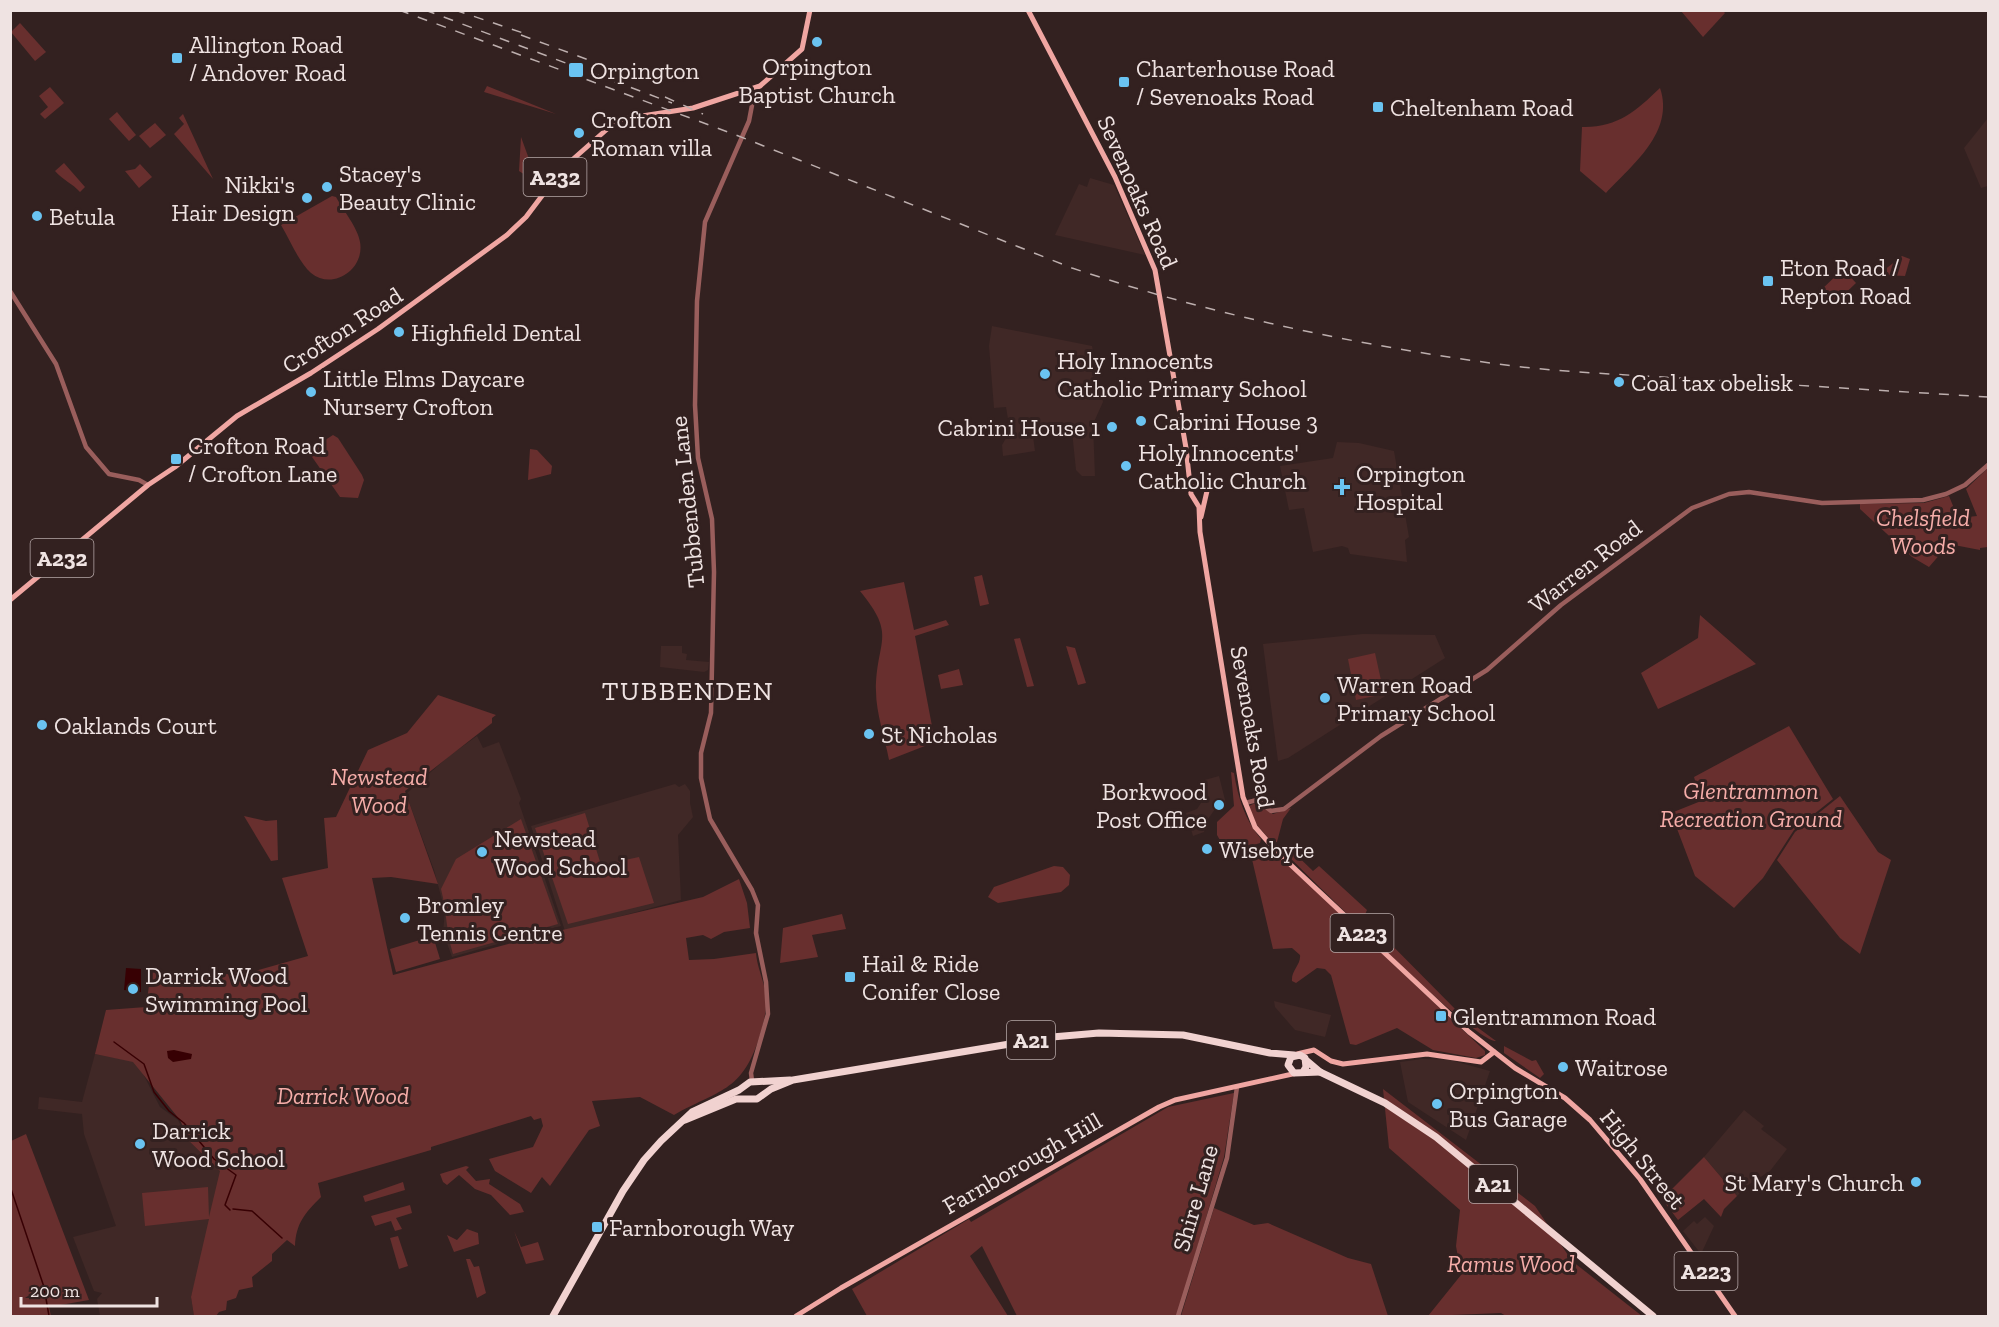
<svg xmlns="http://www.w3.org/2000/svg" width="1999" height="1327" font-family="'Zilla Slab',serif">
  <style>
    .built { fill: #402826 }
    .green { fill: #682f2e }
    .water { fill: #370003 }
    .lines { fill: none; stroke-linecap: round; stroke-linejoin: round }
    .stream { stroke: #370003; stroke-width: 1.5 }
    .minor { stroke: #9a5e5c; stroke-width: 4.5 }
    .major { stroke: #f0a6a2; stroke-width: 5 }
    .highway { stroke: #f1d2d0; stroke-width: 7 }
    .rail { stroke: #bdafae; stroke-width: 1.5; stroke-dasharray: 10 10; stroke-linecap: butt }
    .poi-dot { fill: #6ac3f1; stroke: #332120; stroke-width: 2 }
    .labels { text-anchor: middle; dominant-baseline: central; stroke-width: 6; stroke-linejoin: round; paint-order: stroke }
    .shield { fill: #332120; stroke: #b7a9a8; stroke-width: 1.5 }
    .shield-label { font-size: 22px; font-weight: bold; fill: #efe3e2 }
    .poi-label { font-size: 24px; fill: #efe3e2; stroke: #332120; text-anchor: start }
    .street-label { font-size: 24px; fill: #efe3e2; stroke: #332120 }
    .park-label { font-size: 24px; font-style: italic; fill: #f6ada9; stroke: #332120 }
    .quarter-label { font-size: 27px; letter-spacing: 1.5px; fill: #efe3e2; stroke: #332120 }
  </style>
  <rect width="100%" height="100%" fill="#332120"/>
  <g class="built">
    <polygon points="1988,118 1988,186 1981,188 1964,148"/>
    <polygon points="1090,178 1114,185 1145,255 1055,235 1079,184 1087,187"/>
    <polygon points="992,326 1092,346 1103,402 1093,424 1095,476 1082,476 1076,470 1071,422 1032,429 1035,451 1003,456 1002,445 1010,431 1006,407 994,408 989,346"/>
    <polygon points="1337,442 1359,443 1394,451 1409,537 1405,540 1407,562 1350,554 1348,548 1342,546 1313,552 1304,508 1289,510 1280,466 1333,458"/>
    <polygon points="1363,634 1435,635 1445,658 1288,758 1278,761 1263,644"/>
    <polygon points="661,646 682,646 682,653 687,654 686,660 709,662 708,670 704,672 660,667"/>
    <polygon points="477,736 483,748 499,742 521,799 519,803 561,926 452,957 443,932 445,911 434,870 406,794 449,756"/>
    <polygon points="1219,776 1226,804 1215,809 1208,819 1204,832 1193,836 1186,813 1197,809 1205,797 1201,781"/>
    <polygon points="675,784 679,787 685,784 690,791 690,803 693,817 678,835 681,900 565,931 531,826"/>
    <polygon points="1274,1001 1331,1015 1325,1037 1295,1030 1275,1007"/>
    <polygon points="95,1054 137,1062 160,1107 178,1120 189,1141 224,1174 191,1297 194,1316 100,1316 97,1299 102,1293 94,1291 73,1237 116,1226 84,1134 82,1114 38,1109 39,1097 82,1102"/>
    <polygon points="1422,1059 1450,1060 1490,1071 1466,1140 1408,1102 1400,1062"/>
    <polygon points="1744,1110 1764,1126 1761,1129 1787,1149 1770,1171 1748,1185 1737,1196 1704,1157"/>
    <polygon points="1705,1217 1714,1226 1701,1254 1683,1231 1694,1221 1697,1224"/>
  </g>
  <g class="green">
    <polygon points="1681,11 1723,11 1725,13 1703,37"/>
    <polygon points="20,23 46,52 35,61 11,32"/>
    <polygon points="487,86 556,114 484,92"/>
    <polygon points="50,87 64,103 45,119 40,114 48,107 39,96"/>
    <path d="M 1660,88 C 1675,132 1632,165 1606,193 L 1580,171 L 1582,127 C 1617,128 1636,111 1660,88 Z"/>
    <polygon points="117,112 136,135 129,141 109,119"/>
    <polygon points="183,114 213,179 174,134 184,124 179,118"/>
    <polygon points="155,123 166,135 150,148 139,136"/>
    <polygon points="521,137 529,159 543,175 539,184 519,171"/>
    <path d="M 64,163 L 85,187 L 80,192 C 73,184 63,180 55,171 Z"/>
    <polygon points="140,164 152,177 139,188 125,171 135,169"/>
    <path d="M 332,196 L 336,197 C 343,210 358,228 360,242 C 365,269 333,291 311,273 C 298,261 290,240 281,225 Z"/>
    <polygon points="1902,256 1910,259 1905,276 1883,275 1883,271"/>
    <polygon points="1843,269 1856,283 1832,306 1819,292"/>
    <polygon points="333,435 338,438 362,475 364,480 358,498 340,497 310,454 311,449"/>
    <polygon points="530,449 537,450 552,466 551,474 528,480"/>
    <polygon points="1988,468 1988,547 1980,548 1980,550 1954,545 1942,552 1929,567 1912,557 1860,509 1860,504 1924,503 1949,496 1958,518 1977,516 1966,489"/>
    <polygon points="982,575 989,604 980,606 974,577"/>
    <path d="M 904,582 L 914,630 L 946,620 L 949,625 L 915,636 L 935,742 L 889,760 C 885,738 876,713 876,691 C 876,640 898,637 860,591 Z"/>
    <polygon points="1700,615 1756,664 1658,709 1641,673 1698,638"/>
    <polygon points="1020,638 1034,686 1027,687 1014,639"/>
    <polygon points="1066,646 1075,648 1086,683 1078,685"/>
    <polygon points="1375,653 1384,694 1356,700 1348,659"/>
    <polygon points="959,669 963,685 941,689 938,675"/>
    <path d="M 438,695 L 496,715 L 492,718 L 492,723 L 405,791 L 438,884 L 391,877 L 372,878 L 393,975 L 541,935 L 703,897 L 739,879 L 747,903 L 750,928 L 724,932 L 711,939 L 703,935 L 686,938 L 689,960 L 714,959 L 756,953 C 757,968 765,982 766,998 C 767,1011 763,1025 759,1038 C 742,1092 718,1090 674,1115 L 640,1097 L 592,1101 L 600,1126 L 589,1130 L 550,1186 L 542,1177 L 531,1193 L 495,1171 L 489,1159 L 533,1147 L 543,1126 L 541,1118 L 534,1120 L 531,1116 L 431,1147 L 431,1150 L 318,1183 L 321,1197 C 305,1213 296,1223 295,1246 L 287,1240 L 272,1254 L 272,1261 L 252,1277 L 253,1287 L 239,1290 L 236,1298 L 227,1301 L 226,1310 L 219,1312 L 216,1316 L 194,1316 L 191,1297 L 209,1219 L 145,1226 L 142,1193 L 208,1187 L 209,1217 L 220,1171 L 189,1141 L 180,1120 L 133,1062 L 95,1054 L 106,1010 L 146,1007 L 151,971 L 248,975 L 250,974 L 248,973 L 308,956 L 282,878 L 328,868 L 324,818 L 336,817 L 368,750 L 407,733 Z"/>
    <polygon points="1789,726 1833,799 1794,830 1763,878 1734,908 1695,876 1671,813 1701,801 1694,777"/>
    <path d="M 1231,772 L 1234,773 C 1238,798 1245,820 1261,839 L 1260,843 C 1243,849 1227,855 1217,835 L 1217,822 L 1234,806 Z"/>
    <polygon points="1840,796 1878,852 1891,860 1860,954 1840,938 1777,860 1795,832"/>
    <polygon points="1255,803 1273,814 1291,808 1283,819 1277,842 1273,843 1256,824 1249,806"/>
    <polygon points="585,813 601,865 639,857 654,903 568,924 535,828"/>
    <polygon points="244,816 266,821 277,820 278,860 271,861"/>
    <path d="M 521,819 L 558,924 L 453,954 C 446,932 447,912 441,889 L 456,859 Z"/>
    <path d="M 1286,845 L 1313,871 L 1319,866 L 1367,910 L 1364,917 L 1462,1016 L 1496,1041 C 1476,1044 1313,880 1287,855 Z"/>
    <path d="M 1269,846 L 1485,1051 L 1485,1055 L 1476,1058 L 1433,1050 L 1397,1028 L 1356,1045 L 1350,1044 L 1331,975 L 1325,969 L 1317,968 L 1296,983 L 1292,981 C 1291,970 1301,965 1300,955 L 1292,948 L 1273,949 L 1251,855 Z"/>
    <polygon points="1054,866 1063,867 1070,875 1069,885 1061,892 998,903 988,897 994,887"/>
    <polygon points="842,914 846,929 812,935 818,957 780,963 783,928"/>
    <polygon points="433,936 440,959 396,972 390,949"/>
    <polygon points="1504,1046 1532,1061 1536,1060 1544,1074 1540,1078 1504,1053"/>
    <polygon points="1383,1089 1535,1206 1572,1261 1642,1316 1506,1316 1501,1313 1428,1316 1461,1275 1456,1246 1460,1210 1389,1148"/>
    <polygon points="1234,1093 1224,1157 1177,1316 1017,1316 982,1246 970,1256 1008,1316 867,1316 852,1289 969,1219 971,1222 1168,1107"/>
    <polygon points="26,1134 89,1300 49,1307 51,1316 11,1316 11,1141"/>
    <polygon points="1704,1157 1737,1196 1724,1209 1721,1217 1704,1199 1678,1220 1662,1199"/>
    <polygon points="466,1166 469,1167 466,1170 476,1181 490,1179 489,1184 520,1204 524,1212 510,1215 491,1195 475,1189 459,1175 447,1185 443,1182 440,1174"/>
    <polygon points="403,1182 405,1190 365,1202 363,1196"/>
    <polygon points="410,1205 412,1213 396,1218 402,1229 395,1231 391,1221 375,1226 371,1216"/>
    <polygon points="1214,1208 1254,1225 1268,1223 1348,1258 1371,1264 1388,1316 1181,1316"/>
    <polygon points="467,1229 478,1233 479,1244 454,1252 447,1235 457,1240"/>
    <polygon points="514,1231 521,1247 538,1242 544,1260 526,1264"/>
    <polygon points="398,1236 408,1266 399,1269 390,1238"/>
    <polygon points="466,1259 470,1259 474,1267 479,1266 486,1293 477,1298"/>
  </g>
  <g class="water">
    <polygon points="126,968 141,969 141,992 124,990"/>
    <polygon points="174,1050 192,1054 191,1059 173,1062 168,1058 167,1051"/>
  </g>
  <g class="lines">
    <g class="stream">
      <polyline points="114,1042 144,1064 154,1092 169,1111 184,1123 214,1159 236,1175 225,1205 230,1210"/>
      <polyline points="10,1186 44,1287 49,1316"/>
      <polyline points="233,1209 252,1211 282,1238"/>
    </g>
    <g class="minor">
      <polyline points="752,90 753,100 749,121 705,222 697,301 695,405 698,458 712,519 714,572 711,713 701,753 701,778 710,819 752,890 758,905 756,933 766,982 768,1014 751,1073 752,1081"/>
      <polyline points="10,291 56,364 86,447 109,474 139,480 148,485"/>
      <polyline points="1245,803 1257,800 1271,811 1284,809 1381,736 1487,670 1561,605 1692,508 1729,494 1749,492 1822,503 1923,500 1946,494 1965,485 1988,465"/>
      <polyline points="1178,1316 1227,1158 1237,1087"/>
    </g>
    <g class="major">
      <polyline points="1028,10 1115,177 1155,270 1186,448 1191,494 1199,507 1200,532 1243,797 1255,827 1277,852 1469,1032 1515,1068 1565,1098 1590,1120 1640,1179 1735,1316"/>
      <polyline points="1192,488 1200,484 1207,491 1201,517"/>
      <polyline points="10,600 148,485 175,467 237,416 311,373 378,329 507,235 526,217 563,168 614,123 623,119 693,108 760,86 802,49 810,10"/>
      <polyline points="1297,1054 1314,1050 1331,1061 1343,1064 1427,1054 1481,1062 1494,1052"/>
      <polyline points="796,1316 841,1288 1159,1107 1175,1100 1297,1073"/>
    </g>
    <g class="highway">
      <polyline points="1307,1061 1320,1072 1385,1103 1436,1137 1653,1316"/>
      <polyline points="1303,1072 1306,1067 1305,1058 1300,1055 1291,1057 1288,1065 1294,1073 1320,1072"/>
      <polyline points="685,1120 736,1099 757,1099 771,1089 793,1080 1052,1037 1099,1033 1183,1035 1270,1053 1294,1055"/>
      <polyline points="553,1316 623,1191 644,1160 661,1141 692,1112 739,1090 750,1082 790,1080"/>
    </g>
    <g class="rail">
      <path d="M 399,10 L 736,135 L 1072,268 C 1215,316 1365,347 1513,366 C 1574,373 1634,375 1695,379 C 1793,385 1891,391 1988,397"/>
      <polyline points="425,10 672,103"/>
      <polyline points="455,10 529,35"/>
      <polyline points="521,35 605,66"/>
      <polyline points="665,97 703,114"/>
    </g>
  </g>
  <g class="poi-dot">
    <circle cx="817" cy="42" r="6"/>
    <rect x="171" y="52" width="12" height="12" rx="3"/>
    <rect x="568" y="62" width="16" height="16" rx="3"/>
    <rect x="1118" y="76" width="12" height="12" rx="3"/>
    <rect x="1372" y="101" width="12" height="12" rx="3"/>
    <circle cx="579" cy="133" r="6"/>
    <circle cx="327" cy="187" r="6"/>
    <circle cx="307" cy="198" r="6"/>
    <circle cx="37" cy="216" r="6"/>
    <rect x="1762" y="275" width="12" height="12" rx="3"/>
    <circle cx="399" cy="332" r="6"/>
    <circle cx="1045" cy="374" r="6"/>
    <circle cx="1619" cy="382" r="6"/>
    <circle cx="311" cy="392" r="6"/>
    <circle cx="1141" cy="421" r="6"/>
    <circle cx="1112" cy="427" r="6"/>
    <rect x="170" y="453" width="12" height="12" rx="3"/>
    <circle cx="1126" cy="466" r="6"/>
    <path d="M1339 478h6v6h6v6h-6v6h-6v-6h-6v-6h6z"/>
    <circle cx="1325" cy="698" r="6"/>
    <circle cx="42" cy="725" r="6"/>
    <circle cx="869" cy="734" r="6"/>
    <circle cx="1219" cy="805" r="6"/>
    <circle cx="1207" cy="849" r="6"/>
    <circle cx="482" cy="852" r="6"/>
    <circle cx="405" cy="918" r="6"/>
    <rect x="844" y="971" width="12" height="12" rx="3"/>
    <circle cx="133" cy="989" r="6"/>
    <rect x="1435" y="1010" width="12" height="12" rx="3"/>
    <circle cx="1563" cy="1067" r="6"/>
    <circle cx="1437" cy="1104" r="6"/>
    <circle cx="140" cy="1144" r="6"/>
    <circle cx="1916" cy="1182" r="6"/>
    <rect x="591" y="1221" width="12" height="12" rx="3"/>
  </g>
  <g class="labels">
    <g class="shield">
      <rect x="523.5" y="158" width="63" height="38" rx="4.5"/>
      <rect x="30.5" y="539" width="63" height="38" rx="4.5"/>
      <rect x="1330.5" y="914" width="63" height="38" rx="4.5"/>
      <rect x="1007" y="1021" width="48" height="38" rx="4.5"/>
      <rect x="1469" y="1165" width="48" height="38" rx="4.5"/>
      <rect x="1674.5" y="1252" width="63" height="38" rx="4.5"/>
    </g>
    <g class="shield-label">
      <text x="555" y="177">A232</text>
      <text x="62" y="558">A232</text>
      <text x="1362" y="933">A223</text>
      <text x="1031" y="1040">A21</text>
      <text x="1493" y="1184">A21</text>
      <text x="1706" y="1271">A223</text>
    </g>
    <g class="poi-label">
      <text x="189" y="44">Allington Road<tspan x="189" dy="28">/ Andover Road</tspan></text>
      <text x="817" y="66" text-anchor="middle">Orpington<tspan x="817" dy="28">Baptist Church</tspan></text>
      <text x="1136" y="68">Charterhouse Road<tspan x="1136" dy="28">/ Sevenoaks Road</tspan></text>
      <text x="590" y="70">Orpington</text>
      <text x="1390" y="107">Cheltenham Road</text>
      <text x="591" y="119">Crofton<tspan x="591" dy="28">Roman villa</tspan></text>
      <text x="339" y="173">Stacey's<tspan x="339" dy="28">Beauty Clinic</tspan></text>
      <text x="295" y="184" text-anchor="end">Nikki's<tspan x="295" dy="28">Hair Design</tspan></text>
      <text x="49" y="216">Betula</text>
      <text x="1780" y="267">Eton Road /<tspan x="1780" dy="28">Repton Road</tspan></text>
      <text x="411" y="332">Highfield Dental</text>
      <text x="1057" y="360">Holy Innocents<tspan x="1057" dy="28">Catholic Primary School</tspan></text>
      <text x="323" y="378">Little Elms Daycare<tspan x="323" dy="28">Nursery Crofton</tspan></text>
      <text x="1631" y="382">Coal tax obelisk</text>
      <text x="1153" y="421">Cabrini House 3</text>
      <text x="1100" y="427" text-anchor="end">Cabrini House 1</text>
      <text x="188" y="445">Crofton Road<tspan x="188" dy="28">/ Crofton Lane</tspan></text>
      <text x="1138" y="452">Holy Innocents'<tspan x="1138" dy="28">Catholic Church</tspan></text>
      <text x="1356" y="473">Orpington<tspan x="1356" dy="28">Hospital</tspan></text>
      <text x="1337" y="684">Warren Road<tspan x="1337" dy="28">Primary School</tspan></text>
      <text x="54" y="725">Oaklands Court</text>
      <text x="881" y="734">St Nicholas</text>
      <text x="1207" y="791" text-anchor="end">Borkwood<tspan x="1207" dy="28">Post Office</tspan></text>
      <text x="494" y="838">Newstead<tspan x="494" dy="28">Wood School</tspan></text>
      <text x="1219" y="849">Wisebyte</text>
      <text x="417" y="904">Bromley<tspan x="417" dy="28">Tennis Centre</tspan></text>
      <text x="862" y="963">Hail &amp; Ride<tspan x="862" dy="28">Conifer Close</tspan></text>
      <text x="145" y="975">Darrick Wood<tspan x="145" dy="28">Swimming Pool</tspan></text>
      <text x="1453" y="1016">Glentrammon Road</text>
      <text x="1575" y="1067">Waitrose</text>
      <text x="1449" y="1090">Orpington<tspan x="1449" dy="28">Bus Garage</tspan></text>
      <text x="152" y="1130">Darrick<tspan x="152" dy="28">Wood School</tspan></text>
      <text x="1904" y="1182" text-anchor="end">St Mary's Church</text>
      <text x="609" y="1227">Farnborough Way</text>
    </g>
    <g class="street-label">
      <text transform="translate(1138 192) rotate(66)">Sevenoaks Road</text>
      <text transform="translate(342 330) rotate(-33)">Crofton Road</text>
      <text transform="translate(687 502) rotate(-96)">Tubbenden Lane</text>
      <text transform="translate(1585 566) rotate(-38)">Warren Road</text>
      <text transform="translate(1253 727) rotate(80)">Sevenoaks Road</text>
      <text transform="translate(1643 1159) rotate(51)">High Street</text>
      <text transform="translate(1022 1163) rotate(-30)">Farnborough Hill</text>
      <text transform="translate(1195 1198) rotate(-74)">Shire Lane</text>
    </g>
    <g class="park-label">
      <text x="1923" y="517">Chelsfield<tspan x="1923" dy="28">Woods</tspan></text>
      <text x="379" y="776">Newstead<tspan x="379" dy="28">Wood</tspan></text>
      <text x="1751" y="790">Glentrammon<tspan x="1751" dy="28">Recreation Ground</tspan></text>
      <text x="343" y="1095">Darrick Wood</text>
      <text x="1511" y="1263">Ramus Wood</text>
    </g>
    <g class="quarter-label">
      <text x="688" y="691">TUBBENDEN</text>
    </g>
  </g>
  <rect width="1999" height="1327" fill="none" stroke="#efe3e2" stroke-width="24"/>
  <path d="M21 1297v9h136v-9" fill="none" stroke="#efe3e2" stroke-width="3"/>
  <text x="30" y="1297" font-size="18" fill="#efe3e2" stroke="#332120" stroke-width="4.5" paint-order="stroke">200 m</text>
</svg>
